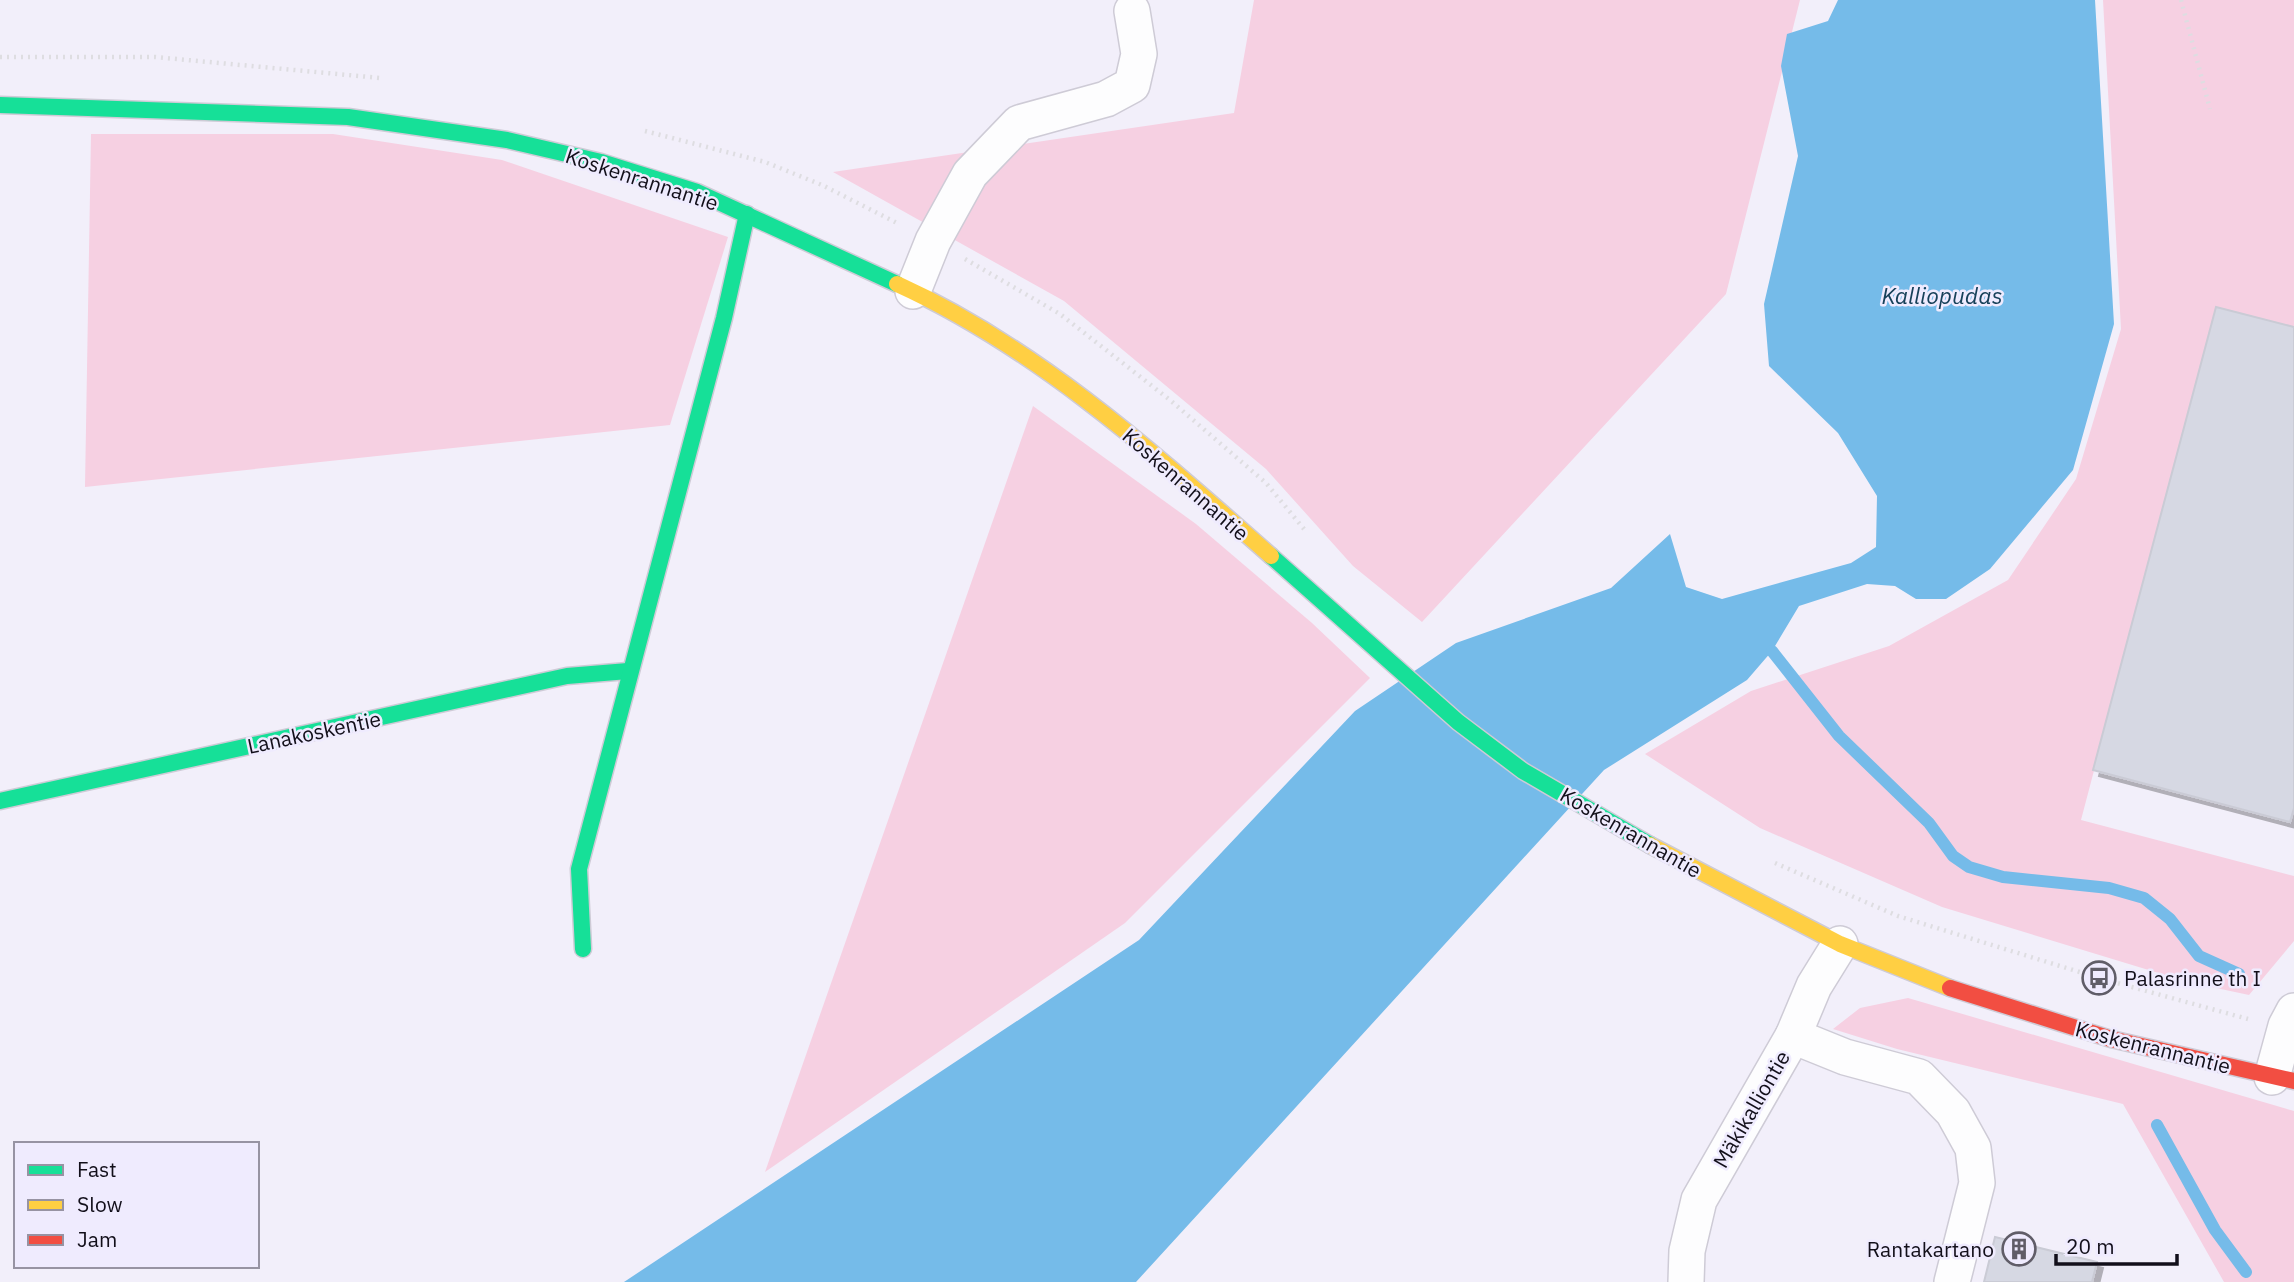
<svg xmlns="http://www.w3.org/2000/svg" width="2294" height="1282" font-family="'IBM Plex Sans',sans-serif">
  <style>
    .green { fill: #f6d0e2 }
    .water { fill: #75bbe9 }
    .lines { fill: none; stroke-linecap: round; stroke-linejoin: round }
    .stream { stroke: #75bbe9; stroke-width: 12 }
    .building { fill: #d6d8e3; stroke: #cacbd5; stroke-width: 2; filter: url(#shadow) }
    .street-casing { stroke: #cecbd6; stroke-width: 38 }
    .fast-casing { stroke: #cecbd6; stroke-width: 19 }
    .slow-casing { stroke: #cecbd6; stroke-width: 19 }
    .jam-casing { stroke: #cecbd6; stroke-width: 19 }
    .path { stroke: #dedde1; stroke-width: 4.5; stroke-dasharray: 2 5; stroke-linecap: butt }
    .street { stroke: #fdfdfe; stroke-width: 35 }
    .fast { stroke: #16e098; stroke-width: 16 }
    .slow { stroke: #ffcf43; stroke-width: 16 }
    .jam { stroke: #f24e42; stroke-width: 16 }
    .labels { text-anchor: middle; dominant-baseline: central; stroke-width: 5; stroke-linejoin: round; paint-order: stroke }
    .street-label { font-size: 21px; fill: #120f1a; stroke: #efebfe }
    .poi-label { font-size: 21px; fill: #120f1a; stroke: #efebfe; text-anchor: start }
    .water-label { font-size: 23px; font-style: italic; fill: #17415a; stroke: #efebfe }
  </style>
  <defs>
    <filter id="shadow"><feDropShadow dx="6" dy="6" stdDeviation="0" flood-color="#0004"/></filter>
  </defs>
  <rect width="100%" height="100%" fill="#f2effa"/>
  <g class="green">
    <polygon points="1254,0 1800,0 1726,294 1422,622 1353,566 1266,469 1064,301 833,172 1234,113"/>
    <polygon points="2103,0 2294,0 2294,327 2216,307 2081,820 2294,876 2294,941 2249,995 2188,982 1942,907 1760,828 1645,754 1751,691 1889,646 2008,580 2076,479 2121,329"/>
    <polygon points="91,134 333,134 502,160 728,237 670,425 85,487"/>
    <polygon points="1033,406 1196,524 1312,623 1370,678 1125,923 765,1172"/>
    <polygon points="1908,998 2294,1111 2294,1282 2224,1282 2123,1104 1897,1049 1833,1029 1860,1008"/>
  </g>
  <polygon class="water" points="1838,0 2095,0 2114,324 2073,470 1990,569 1946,599 1916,599 1895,586 1867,584 1799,606 1772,651 1747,680 1604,770 1136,1282 624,1282 1139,940 1355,711 1456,643 1611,588 1670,534 1686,587 1722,599 1851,563 1876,547 1877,496 1838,433 1769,366 1764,304 1798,156 1781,66 1787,34 1828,21"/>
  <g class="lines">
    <g class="stream">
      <polyline points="1772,651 1839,736 1929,823 1953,856 1969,867 2003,877 2109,888 2144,898 2170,919 2199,956 2239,974"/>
      <polyline points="2157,1125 2215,1230 2246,1272"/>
    </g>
  </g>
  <g class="building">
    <polygon points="2216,307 2294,327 2294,808 2290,822 2093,770"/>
    <polygon points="1995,1237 2097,1262 2092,1282 1984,1282"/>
  </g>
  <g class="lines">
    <defs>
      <g id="street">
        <polyline points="913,291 933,241 970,174 1019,123 1106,99 1132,85 1139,54 1132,11"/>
        <polyline points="1793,1036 1845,1057 1919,1077 1953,1112 1973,1148 1977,1183 1952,1282"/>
        <polyline points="2272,1077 2286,1026 2294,1011"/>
        <polyline points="1686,1282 1687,1251 1699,1200 1793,1036 1814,986 1840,944"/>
      </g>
      <g id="fast">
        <polyline points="0,105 348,117 507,140 601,162 697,192 897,284"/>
        <polyline points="1271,556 1458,722 1523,771 1650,845"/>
        <polyline points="0,801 567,676 628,671"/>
        <polyline points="583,949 579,869 724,318 747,214"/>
      </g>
      <g id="slow">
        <path d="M 897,284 C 1038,348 1155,454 1271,556"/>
        <polyline points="1650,845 1840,944 1950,988"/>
      </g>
      <polyline id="jam" points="1950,988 2111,1039 2294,1081"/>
    </defs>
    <use href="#street" class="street-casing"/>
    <use href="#fast" class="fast-casing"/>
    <use href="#slow" class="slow-casing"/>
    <use href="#jam" class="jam-casing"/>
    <g class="path">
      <polyline points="2181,0 2210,109"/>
      <polyline points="0,57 155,57 380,78"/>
      <polyline points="645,131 765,162 822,185 899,224"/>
      <polyline points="965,259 1060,314 1170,400 1266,483 1304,529"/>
      <polyline points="1775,863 1898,916 2099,978 2248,1019"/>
    </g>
    <use href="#street" class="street"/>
    <use href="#fast" class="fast"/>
    <use href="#slow" class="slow"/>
    <use href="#jam" class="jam"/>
  </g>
  <defs>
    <symbol id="bus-ring" viewBox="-11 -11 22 22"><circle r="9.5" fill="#efebfe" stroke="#605d68" stroke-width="1.5"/><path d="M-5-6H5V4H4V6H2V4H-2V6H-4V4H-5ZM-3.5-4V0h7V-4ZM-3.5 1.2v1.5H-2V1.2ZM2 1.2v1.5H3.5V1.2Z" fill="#605d68"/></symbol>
    <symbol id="building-ring" viewBox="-11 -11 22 22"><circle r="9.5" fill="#efebfe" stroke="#605d68" stroke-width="1.5"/><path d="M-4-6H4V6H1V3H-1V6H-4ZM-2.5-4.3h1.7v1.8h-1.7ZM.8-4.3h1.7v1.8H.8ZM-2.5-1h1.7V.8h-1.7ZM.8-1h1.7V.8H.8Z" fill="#605d68"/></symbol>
  </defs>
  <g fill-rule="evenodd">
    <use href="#bus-ring" x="2080" y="959" width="38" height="38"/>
    <use href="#building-ring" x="2000" y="1230" width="38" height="38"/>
  </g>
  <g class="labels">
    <g class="street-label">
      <text transform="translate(642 179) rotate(18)">Koskenrannantie</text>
      <text transform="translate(1186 484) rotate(41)">Koskenrannantie</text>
      <text transform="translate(314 732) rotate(-12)">Lanakoskentie</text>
      <text transform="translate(1631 832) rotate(30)">Koskenrannantie</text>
      <text transform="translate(2153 1047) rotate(14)">Koskenrannantie</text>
      <text transform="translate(1751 1109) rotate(-60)">Mäkikalliontie</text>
    </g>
    <g class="poi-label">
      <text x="2124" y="978">Palasrinne th I</text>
      <text x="1994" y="1249" text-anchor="end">Rantakartano</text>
    </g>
    <g class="water-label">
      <text x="1942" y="295">Kalliopudas</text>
    </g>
  </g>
  <rect x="14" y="1142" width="245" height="126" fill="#efebfe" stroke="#9793a3" stroke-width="2"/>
  <rect x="28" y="1165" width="35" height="10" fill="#16e098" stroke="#9793a3" stroke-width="2"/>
  <text x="77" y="1177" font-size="21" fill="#120f1a">Fast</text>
  <rect x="28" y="1200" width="35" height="10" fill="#ffcf43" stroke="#9793a3" stroke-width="2"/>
  <text x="77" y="1212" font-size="21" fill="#120f1a">Slow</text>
  <rect x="28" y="1235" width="35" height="10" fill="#f24e42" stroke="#9793a3" stroke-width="2"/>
  <text x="77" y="1247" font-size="21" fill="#120f1a">Jam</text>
  <path d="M2056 1254v10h121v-10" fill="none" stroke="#120f1a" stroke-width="3.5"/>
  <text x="2066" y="1254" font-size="21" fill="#120f1a" stroke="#efebfe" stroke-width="5" paint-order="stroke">20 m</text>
</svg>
